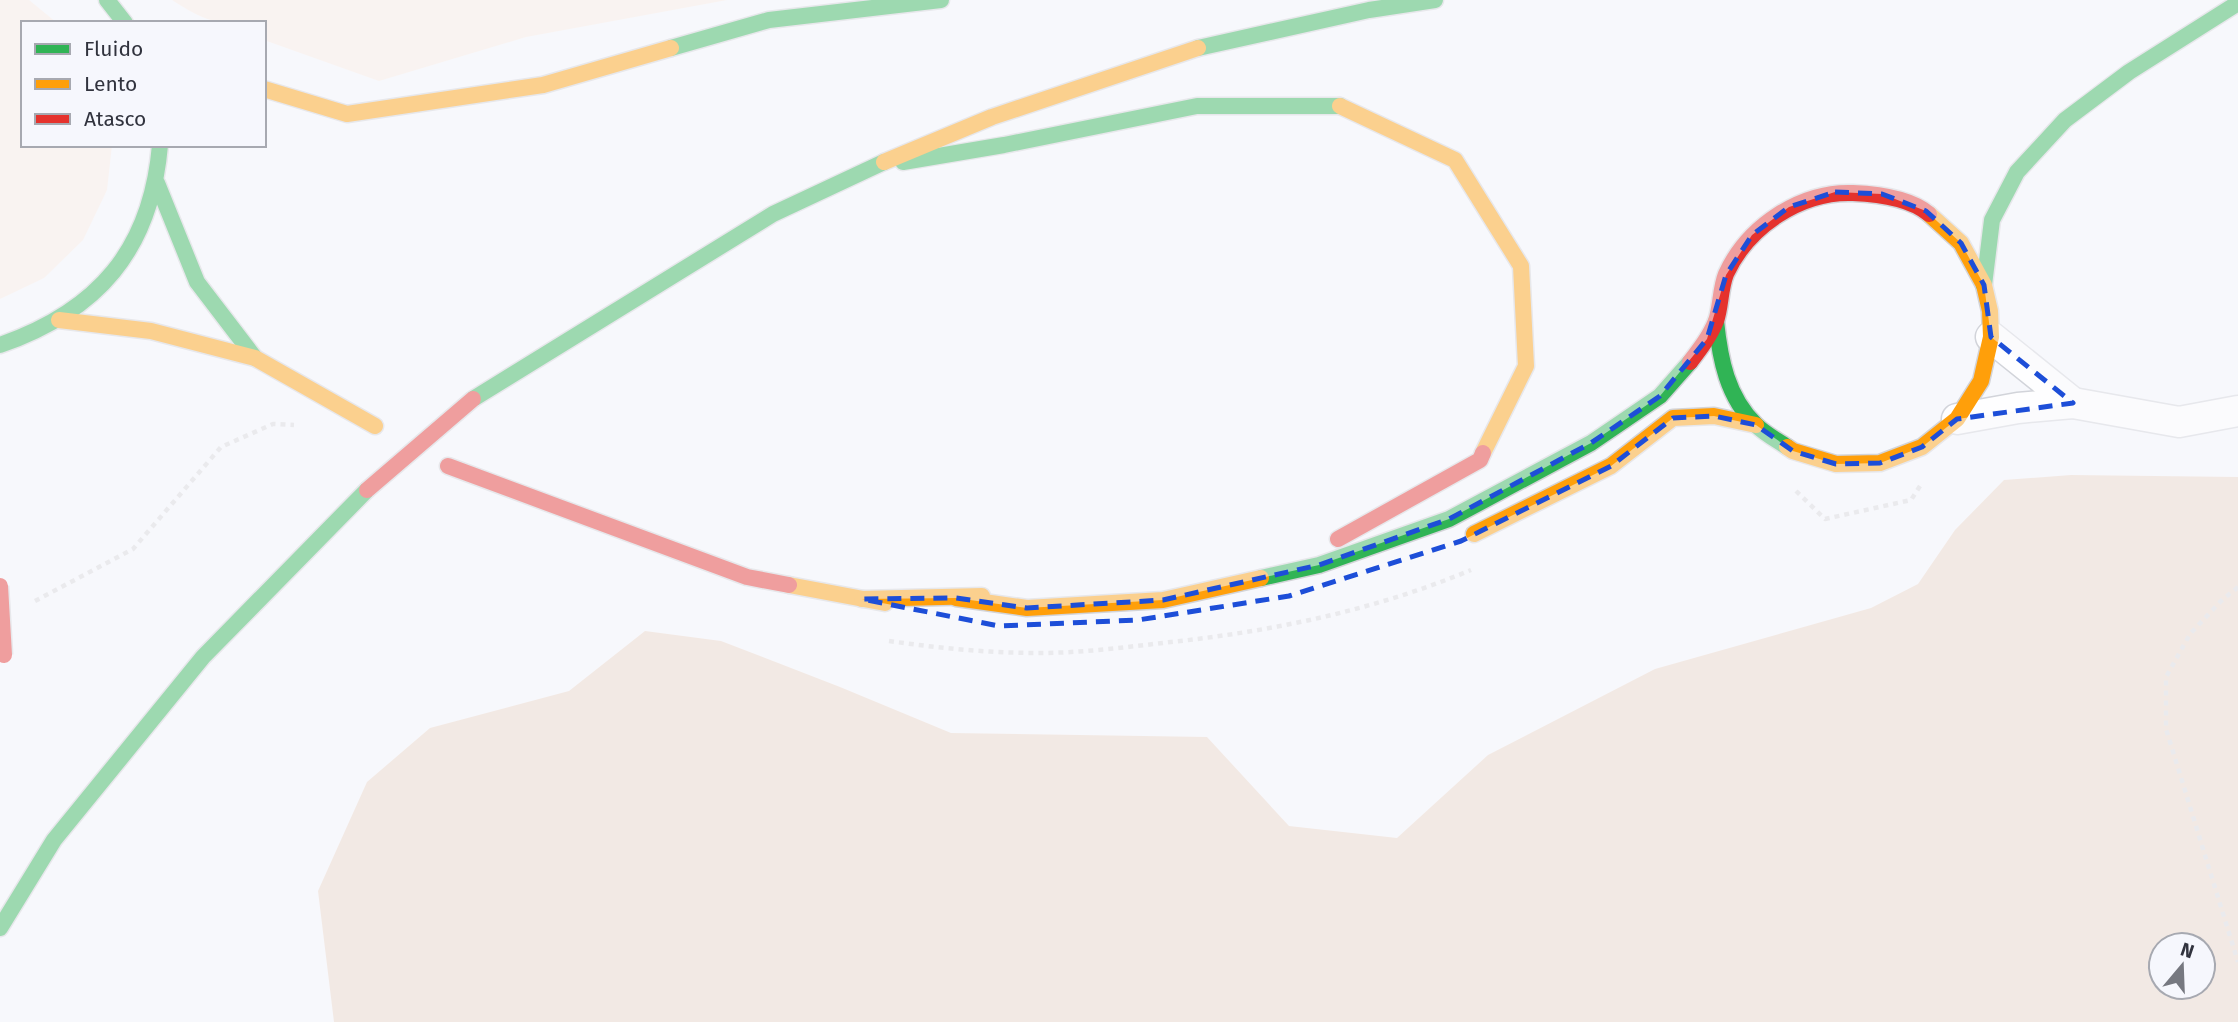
<svg xmlns="http://www.w3.org/2000/svg" width="2238" height="1022" font-family="'Fira Sans',sans-serif">
  <style>
    .green { fill: #fbeee4 }
    .forest { fill: #ecd8c8; fill-rule: evenodd }
    .lines { fill: none; stroke-linecap: round; stroke-linejoin: round }
    .street-casing { stroke: #d2d4da; stroke-width: 33 }
    .fast-casing { stroke: #d3d4d8; stroke-width: 19 }
    .slow-casing { stroke: #d3d4d8; stroke-width: 19 }
    .jam-casing { stroke: #d3d4d8; stroke-width: 19 }
    .path { stroke: #d9dadc; stroke-width: 4.5; stroke-dasharray: 5 5; stroke-linecap: butt }
    .street { stroke: #fefeff; stroke-width: 30 }
    .fast { stroke: #30b455; stroke-width: 16 }
    .slow { stroke: #ff9f0a; stroke-width: 16 }
    .jam { stroke: #e5322d; stroke-width: 16 }
    .jam-bridge-casing { stroke: #d3d4d8; stroke-width: 19; stroke-linecap: butt }
    .jam-bridge { stroke: #e5322d; stroke-width: 16 }
    .marked { fill: none; stroke: #1d4ed8; stroke-width: 5; stroke-dasharray: 14 9; stroke-linejoin: round }
  </style>
  <rect width="100%" height="100%" fill="#f7f8fc"/>
  <g class="green">
    <polygon points="0,0 29,0 57,23 23,23 23,145 112,145 107,190 83,240 44,278 0,299"/>
    <path d="M 172,0 L 727,0 L 526,37 L 379,81 L 264,40 L 264,23 C 219,23 212,26 172,0 Z"/>
  </g>
  <path class="forest" d="M 2071,475 L 2238,477 L 2238,1022 L 334,1022 L 318,891 L 367,782 L 430,728 L 569,691 L 645,631 L 721,641 L 840,687 L 951,733 L 1207,737 L 1289,826 L 1397,838 L 1488,755 L 1655,669 L 1871,608 L 1918,584 L 1955,530 L 2004,480 ZM 2161,945 L 2203,945 L 2203,987 L 2161,987 Z"/>
  <g class="lines">
    <defs>
      <g id="street">
        <polyline points="1991,337 2073,403"/>
        <polyline points="1957,419 2018,408 2073,403 2179,422 2238,411"/>
      </g>
      <g id="fast">
        <polyline points="107,0 125,23"/>
        <polyline points="671,48 769,20 941,0"/>
        <polyline points="1198,48 1369,10 1435,0"/>
        <polyline points="903,162 1004,145 1197,106 1340,106"/>
        <polyline points="157,183 197,282 255,358"/>
        <polyline points="1984,285 1992,220 2017,172 2065,120 2129,72 2238,3"/>
        <path d="M 1716,321 C 1720,359 1727,397 1756,425 C 1765,434 1777,440 1787,447"/>
        <path d="M 0,345 C 98,311 151,250 160,145"/>
        <polyline points="473,399 773,214 884,162"/>
        <polyline points="1261,578 1319,565 1449,519 1591,443 1660,396 1690,362"/>
        <polyline points="0,928 54,840 203,657 367,490"/>
      </g>
      <g id="slow">
        <polyline points="264,89 347,114 543,85 671,48"/>
        <polyline points="1340,106 1455,160 1521,266 1526,366 1483,453"/>
        <polyline points="884,162 992,117 1198,48"/>
        <polyline points="59,320 151,331 255,358 375,426"/>
        <polyline points="1787,447 1793,451 1836,464 1880,463 1922,447 1957,419 1981,381 1991,337 1990,311 1984,285 1961,243 1929,214"/>
        <polyline points="1474,534 1611,466 1673,418 1714,416 1756,425"/>
        <polyline points="789,585 885,603"/>
        <polyline points="956,598 1027,608 1163,600 1261,578"/>
        <polyline points="862,599 982,596"/>
      </g>
      <g id="jam">
        <path d="M 1690,362 C 1700,349 1710,336 1716,321 C 1721,307 1720,289 1726,274 C 1748,226 1801,191 1853,193 C 1877,194 1910,198 1929,214"/>
        <polyline points="448,466 747,577 789,585"/>
        <polyline points="1338,539 1480,460 1483,453"/>
      </g>
    </defs>
    <use href="#street" class="street-casing"/>
    <use href="#fast" class="fast-casing"/>
    <use href="#slow" class="slow-casing"/>
    <use href="#jam" class="jam-casing"/>
    <g class="path">
      <polyline points="1796,491 1825,519 1911,500 1920,486"/>
      <polyline points="2238,587 2221,601 2190,634 2166,677 2166,729 2238,962"/>
      <polyline points="35,601 133,549 221,447 273,424 294,425"/>
      <path d="M 889,641 C 938,648 988,653 1038,653 C 1082,653 1127,647 1171,642 C 1274,631 1375,610 1471,570"/>
    </g>
    <use href="#street" class="street"/>
    <use href="#fast" class="fast"/>
    <use href="#slow" class="slow"/>
    <use href="#jam" class="jam"/>
    <defs>
      <g id="jam-bridge">
        <polyline points="367,490 473,399"/>
        <polyline points="0,586 4,655"/>
      </g>
    </defs>
    <use href="#jam-bridge" class="jam-bridge-casing"/>
    <use href="#jam-bridge" class="jam-bridge"/>
  </g>
  <path d="M0 0H2238V1022H0ZM 1835,192 L 1882,194 L 1926,211 L 1961,243 L 1984,285 L 1991,337 L 2073,403 L 1957,419 L 1922,447 L 1880,463 L 1836,464 L 1793,451 L 1756,425 L 1714,416 L 1673,418 L 1611,466 L 1461,541 L 1289,596 L 1138,620 L 999,626 L 862,599 L 956,598 L 1027,608 L 1163,600 L 1319,565 L 1449,519 L 1591,443 L 1660,396 L 1707,339 L 1726,275 L 1752,235 L 1789,207 Z" fill="#f7f8fc" fill-opacity=".55" fill-rule="evenodd"/>
  <path class="marked" d="M 1835,192 L 1882,194 L 1926,211 L 1961,243 L 1984,285 L 1991,337 L 2073,403 L 1957,419 L 1922,447 L 1880,463 L 1836,464 L 1793,451 L 1756,425 L 1714,416 L 1673,418 L 1611,466 L 1461,541 L 1289,596 L 1138,620 L 999,626 L 862,599 L 956,598 L 1027,608 L 1163,600 L 1319,565 L 1449,519 L 1591,443 L 1660,396 L 1707,339 L 1726,275 L 1752,235 L 1789,207 Z"/>
  <rect x="21" y="21" width="245" height="126" fill="#f6f7fd" stroke="#a7a9b1" stroke-width="2"/>
  <rect x="35" y="44" width="35" height="10" fill="#30b455" stroke="#a7a9b1" stroke-width="2"/>
  <text x="84" y="56" font-size="21" fill="#31333e">Fluido</text>
  <rect x="35" y="79" width="35" height="10" fill="#ff9f0a" stroke="#a7a9b1" stroke-width="2"/>
  <text x="84" y="91" font-size="21" fill="#31333e">Lento</text>
  <rect x="35" y="114" width="35" height="10" fill="#e5322d" stroke="#a7a9b1" stroke-width="2"/>
  <text x="84" y="126" font-size="21" fill="#31333e">Atasco</text>
  <g transform="translate(2182 966) rotate(19)"><circle r="33" fill="#f6f7fd" stroke="#a7a9b1" stroke-width="2"/>
  <path d="M0-5L12 26L0 18L-12 26Z" fill="#767880"/>
  <text y="-10" font-size="19" font-weight="bold" text-anchor="middle" fill="#31333e">N</text>
  </g>
</svg>
